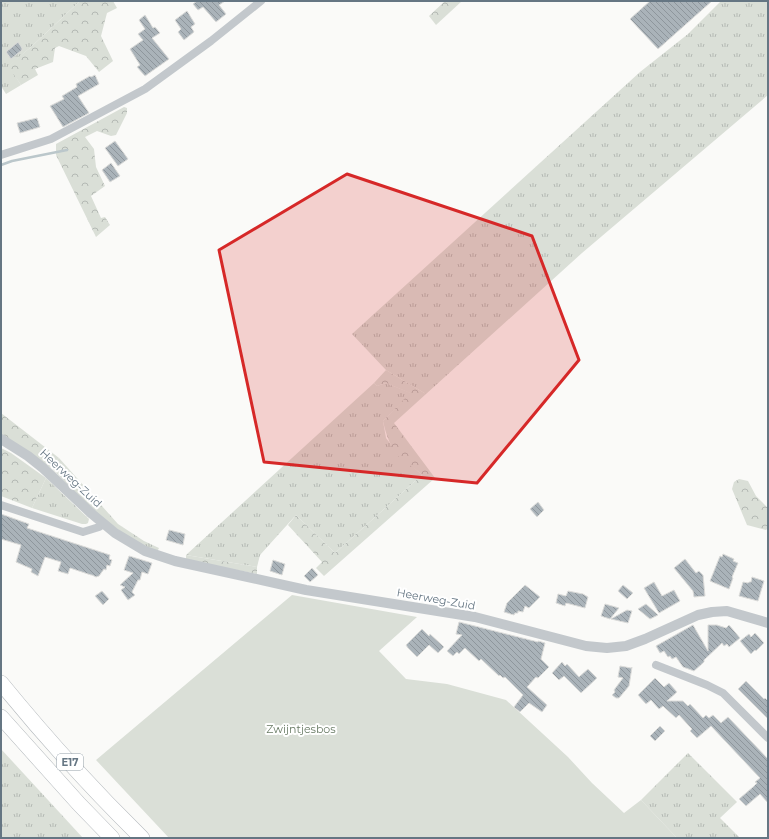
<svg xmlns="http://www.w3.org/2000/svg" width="769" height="839" font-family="Montserrat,sans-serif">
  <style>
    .grass { fill: url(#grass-tufts) }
    .forest { fill: url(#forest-crowns) }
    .park { fill: #dadfd7 }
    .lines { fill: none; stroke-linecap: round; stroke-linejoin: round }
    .stream { stroke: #bbc7cb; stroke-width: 2.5 }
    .building { fill: url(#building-back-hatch); stroke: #dcdcda }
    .motorway-casing { stroke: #b4b9bd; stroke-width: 16 }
    .minor { stroke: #c3c8cc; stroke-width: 8 }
    .tertiary { stroke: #c3c8cc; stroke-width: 10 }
    .motorway { stroke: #fff; stroke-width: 15 }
    .marked { fill: #d62828; fill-opacity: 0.2; stroke: #d62828; stroke-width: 3; stroke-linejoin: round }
    .labels { text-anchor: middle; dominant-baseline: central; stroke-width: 4; stroke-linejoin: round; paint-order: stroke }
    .shield { fill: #fff; stroke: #939fa8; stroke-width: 1 }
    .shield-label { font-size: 10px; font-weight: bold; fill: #657683 }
    .street-label { font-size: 11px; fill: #657683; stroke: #fff }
    .park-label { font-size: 11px; fill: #687a64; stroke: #fff }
  </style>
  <defs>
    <pattern id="grass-tufts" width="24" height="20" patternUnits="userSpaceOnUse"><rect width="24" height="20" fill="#dadfd7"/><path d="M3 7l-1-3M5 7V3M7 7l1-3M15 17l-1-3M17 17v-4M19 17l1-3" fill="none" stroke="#b4b9b4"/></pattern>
    <pattern id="forest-crowns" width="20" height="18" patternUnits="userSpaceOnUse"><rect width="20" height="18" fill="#dadfd7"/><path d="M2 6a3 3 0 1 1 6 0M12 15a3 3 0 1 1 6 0" fill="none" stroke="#b4b9b4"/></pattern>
    <pattern id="building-back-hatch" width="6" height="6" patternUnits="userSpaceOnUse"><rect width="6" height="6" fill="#aab3b9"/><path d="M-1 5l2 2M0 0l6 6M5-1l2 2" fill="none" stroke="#8e969c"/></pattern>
  </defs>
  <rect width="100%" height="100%" fill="#fafaf8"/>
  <g class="grass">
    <polygon points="1,1 80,1 31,47 9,66 21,85 6,94 1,86"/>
    <polygon points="721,1 768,1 768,95 582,253 426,394 386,370 352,334 640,72 688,34"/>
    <polygon points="374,383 377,386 386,383 411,393 383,421 386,438 402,459 412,466 422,475 335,553 296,515 260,555 257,567 186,555"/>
    <polygon points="59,458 118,524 144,541 159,548 157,552 134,541 98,515 51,468"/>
    <polygon points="46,478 89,519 88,523 86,524 82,524 32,508"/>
    <polygon points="1,749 83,838 1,838"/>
    <polygon points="688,753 737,802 720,818 740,838 677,838 641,800"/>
  </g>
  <g class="forest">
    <polygon points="80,1 113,1 117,8 107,13 101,36 113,61 99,72 86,56 59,46 55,48 53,62 35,69 38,75 21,85 8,66 31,47"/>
    <polygon points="445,1 462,1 436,25 429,16"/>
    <polygon points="124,107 127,108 127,113 116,135 111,136 97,131 85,137 94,149 96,167 105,186 91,196 101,218 105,217 110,225 96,237 56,155 56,144"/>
    <path d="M 386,370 L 426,394 L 394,423 L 435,478 L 324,576 L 316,568 L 322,562 L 288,525 L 296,515 L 335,553 L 422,475 C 416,469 409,465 402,460 C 391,450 386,435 383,421 L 410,393 L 386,383 L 377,386 L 374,383 Z"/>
    <polygon points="1,413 59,458 51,468 1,436"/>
    <polygon points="1,448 11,453 46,478 32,508 1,496"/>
    <polygon points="739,479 748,481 756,496 768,508 768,528 766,530 747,525 732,489 734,482"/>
    <polygon points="186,555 257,567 257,574 186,560"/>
  </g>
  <polygon class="park" points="292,595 417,617 379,651 406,679 447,684 506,700 568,757 592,783 624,813 641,800 677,838 169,838 96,760"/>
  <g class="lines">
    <polyline class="stream" points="1,165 12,161 67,150"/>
  </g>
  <g class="building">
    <polygon points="197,1 225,1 219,5 226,14 216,22 203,7 198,10 193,4"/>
    <polygon points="650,1 712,1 658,49 630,19"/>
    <polygon points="187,11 195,24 191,27 194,32 184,40 178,32 181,29 175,20"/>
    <polygon points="145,15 153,28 155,27 160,33 152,38 169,59 145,76 137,67 140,65 130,49 143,40 138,34 145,29 139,20"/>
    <polygon points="18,42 22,48 22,50 11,59 6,52"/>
    <polygon points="95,75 99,84 78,96 89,113 63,127 50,106 64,99 62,96 77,87 76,84 90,76 91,77"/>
    <polygon points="37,118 40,127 20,133 17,123"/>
    <polygon points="115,141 128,159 118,166 105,148"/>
    <polygon points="111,163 120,176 110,182 102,170"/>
    <polygon points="538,502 544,510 537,517 530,509"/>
    <polygon points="1,514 29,524 27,528 110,555 109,559 112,560 110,566 107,565 106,570 104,569 99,576 96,577 92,575 91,575 70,568 68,574 58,571 61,562 45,557 38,576 31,572 32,569 16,562 21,545 1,539"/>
    <polygon points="169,530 185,534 183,545 166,540"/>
    <polygon points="723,554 734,559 733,561 738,563 732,577 733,578 729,589 710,581 720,556 722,557"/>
    <polygon points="129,556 152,563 148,574 142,572 140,580 138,580 132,592 135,595 128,600 121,590 125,587 120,585 133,573 124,570"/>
    <polygon points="685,559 696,573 699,571 703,575 705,596 694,597 693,591 674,568"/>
    <polygon points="273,560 285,564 282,575 270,571"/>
    <polygon points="312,568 318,575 310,582 304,576"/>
    <polygon points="752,577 764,581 758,601 739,596 743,582 748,583 749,582 751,582"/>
    <polygon points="654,582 662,596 674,590 680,601 659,613 644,588"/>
    <polygon points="525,585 540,597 529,608 525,606 523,612 518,611 518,613 515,613 514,615 504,612 507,603"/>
    <polygon points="623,585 633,593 627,599 618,591"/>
    <polygon points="102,591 109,599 103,605 95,596"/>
    <polygon points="568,591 583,594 588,597 585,608 566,603 565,606 556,603 558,594 566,596"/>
    <polygon points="605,604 619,608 610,619 601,616"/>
    <polygon points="646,604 658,615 650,619 638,609"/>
    <polygon points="627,610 632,611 628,623 611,619"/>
    <polygon points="459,622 538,642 538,641 545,643 541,659 549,667 538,678 536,677 527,687 547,705 542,712 529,703 520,712 514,707 523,695 505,677 503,678 500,675 499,676 481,659 479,661 465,648 459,654 457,652 453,656 447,651 462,635 456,634"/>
    <polygon points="693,625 708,651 708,625 717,625 726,628 729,625 740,638 729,647 727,644 724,646 722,643 704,660 704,662 694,671 683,667 676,657 672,659 670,656 668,657 664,651 660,653 656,646"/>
    <polygon points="422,629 429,636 430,634 444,647 438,653 429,645 417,657 408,648 406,645"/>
    <polygon points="755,633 764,643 756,651 755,650 751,654 740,641 749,634 751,637"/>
    <polygon points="562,662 565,666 567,664 579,677 588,669 597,678 581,693 564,676 559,680 552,673"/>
    <polygon points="620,666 631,668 632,667 629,686 619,698 616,698 612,695 615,692 614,690 623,678 618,677"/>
    <polygon points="655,678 664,687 669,683 677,692 667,701 683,701 688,706 690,704 703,718 706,715 709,718 713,715 721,723 728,717 768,759 768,803 760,794 746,806 739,799 753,787 757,783 755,782 760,778 711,726 697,738 690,731 692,729 679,715 676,718 663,706 659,709 651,700 646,704 638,695"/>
    <polygon points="746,681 764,699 765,698 768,701 768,719 738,689"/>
    <polygon points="660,726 665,731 655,741 650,736"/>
  </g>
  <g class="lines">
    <defs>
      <g id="motorway">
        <path d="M 1,683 C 45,737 92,789 142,838"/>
        <polyline points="1,717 79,804 112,838"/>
      </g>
    </defs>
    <use href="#motorway" class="motorway-casing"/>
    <g class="minor">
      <polyline points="1,155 51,139 145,89 211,41 261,1"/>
      <polyline points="1,505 83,532 99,527 103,524"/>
      <polyline points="656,665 707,685 723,693 768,738"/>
    </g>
    <polyline class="tertiary" points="1,439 28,456 43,468 92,514 115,533 145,551 175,561 306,590 475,617 586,646 607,648 626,646 645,639 698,615 712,612 727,611 768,623"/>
    <use href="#motorway" class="motorway"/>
  </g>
  <path class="marked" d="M 347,174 L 532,236 L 579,360 L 477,483 L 264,462 L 219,250 Z"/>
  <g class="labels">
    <rect class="shield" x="57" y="754" width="26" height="16" rx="3"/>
    <g class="shield-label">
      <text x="70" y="762">E17</text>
    </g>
    <g class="street-label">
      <text transform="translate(71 478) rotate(43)">Heerweg-Zuid</text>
      <text transform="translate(436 599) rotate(10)">Heerweg-Zuid</text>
    </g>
    <g class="park-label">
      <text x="301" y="729">Zwijntjesbos</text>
    </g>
  </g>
  <rect width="769" height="839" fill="none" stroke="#657683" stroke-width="4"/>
</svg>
